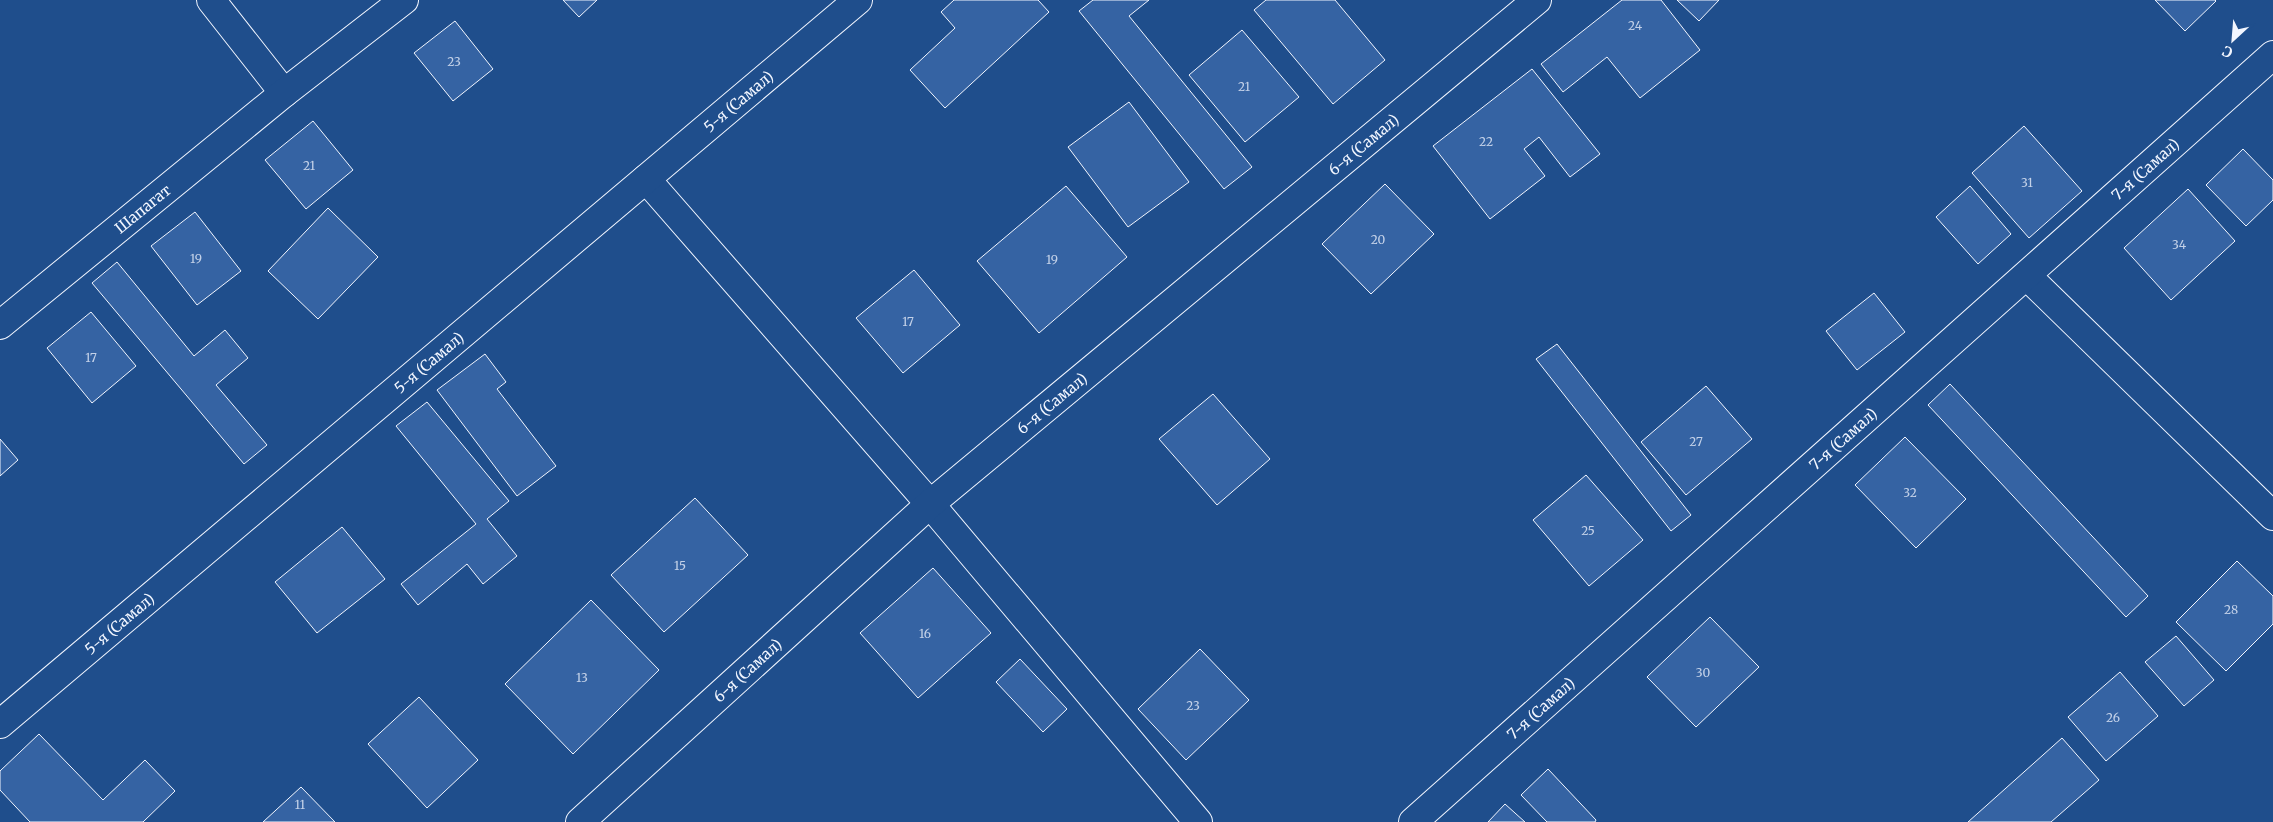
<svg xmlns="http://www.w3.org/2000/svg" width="2273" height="822" font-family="Merriweather,serif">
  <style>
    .building { fill: #3563a3; stroke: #f2f6ff }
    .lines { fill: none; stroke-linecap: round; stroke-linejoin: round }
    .minor-casing { stroke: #f2f6ff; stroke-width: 30 }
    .minor { stroke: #1f4e8c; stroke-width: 28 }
    .labels { text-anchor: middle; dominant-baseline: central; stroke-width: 4; stroke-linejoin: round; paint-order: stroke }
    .number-label { font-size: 12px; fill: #c3d1e8 }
    .street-label { font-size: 15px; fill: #f2f6ff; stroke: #1f4e8c }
  </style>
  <rect width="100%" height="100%" fill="#1f4e8c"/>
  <g class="building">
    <polygon points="563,0 597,0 579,17"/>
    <polygon points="954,0 1038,0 1049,12 945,108 910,70 955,28 941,12"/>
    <polygon points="1093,0 1149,0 1129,16 1252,167 1224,189 1079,11"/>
    <polygon points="1266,0 1335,0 1385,60 1333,104 1254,10"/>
    <polygon points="1622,0 1661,0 1700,50 1640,98 1607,57 1563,92 1541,64"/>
    <polygon points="1677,0 1719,0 1699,21"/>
    <polygon points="2155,0 2215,0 2216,1 2185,31"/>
    <polygon points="455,21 493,69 453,101 414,53"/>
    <polygon points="1242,30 1299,97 1245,142 1189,75"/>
    <polygon points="1532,69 1600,154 1570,177 1539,137 1524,149 1545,176 1490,219 1433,146"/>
    <polygon points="1129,102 1189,182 1128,227 1068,147"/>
    <polygon points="313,121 353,170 306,209 265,160"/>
    <polygon points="2024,126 2082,191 2029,238 1972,173"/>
    <polygon points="2243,149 2273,180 2273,200 2246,226 2206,185"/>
    <polygon points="1385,184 1434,234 1371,294 1322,244"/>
    <polygon points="1066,186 1127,257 1039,333 977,261"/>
    <polygon points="1970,186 2011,234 1978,264 1936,217"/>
    <polygon points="2188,189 2235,241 2171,300 2124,248"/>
    <polygon points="328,208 378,257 318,319 268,271"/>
    <polygon points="195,212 241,271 197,305 151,246"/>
    <polygon points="117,262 194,356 225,330 248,358 216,385 267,445 244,464 92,283"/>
    <polygon points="914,270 960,325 903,373 856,318"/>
    <polygon points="1874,293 1905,332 1857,370 1826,331"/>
    <polygon points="91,312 136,366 92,403 47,348"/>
    <polygon points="1557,344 1691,515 1671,531 1536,359"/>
    <polygon points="485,354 506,382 497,389 556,466 517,496 437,390"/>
    <polygon points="1950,384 2148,596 2126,617 1928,405"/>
    <polygon points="1706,386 1752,439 1686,495 1641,442"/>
    <polygon points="1213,394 1270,459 1217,505 1159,439"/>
    <polygon points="427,402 509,501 487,519 517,556 483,584 467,564 418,605 401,584 476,524 396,426"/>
    <polygon points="1905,437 1966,499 1916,548 1855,485"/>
    <polygon points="0,439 18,460 0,476"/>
    <polygon points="1586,475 1643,540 1589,586 1533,520"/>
    <polygon points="695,498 748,555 664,632 611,575"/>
    <polygon points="342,527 385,579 317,633 275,582"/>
    <polygon points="2237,561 2273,596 2273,624 2226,671 2176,622"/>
    <polygon points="933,568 991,633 918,698 860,633"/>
    <polygon points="591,600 659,670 573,754 505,684"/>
    <polygon points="1710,617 1759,667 1696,727 1647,677"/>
    <polygon points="2176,636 2214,680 2184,706 2145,662"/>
    <polygon points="1200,649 1249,700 1186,760 1138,709"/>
    <polygon points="1020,659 1067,709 1043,732 996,682"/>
    <polygon points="2120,672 2158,716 2106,761 2068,717"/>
    <polygon points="419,697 478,760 427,808 368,744"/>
    <polygon points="39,734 103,800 145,760 175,791 143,822 30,822 0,790 0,771"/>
    <polygon points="2062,738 2099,780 2051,822 1968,822"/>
    <polygon points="1548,769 1596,820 1595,822 1547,822 1521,795"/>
    <polygon points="301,787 335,822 263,822"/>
    <polygon points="1505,804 1525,822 1488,822"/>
  </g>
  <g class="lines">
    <defs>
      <g id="minor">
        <polyline points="211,0 284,93"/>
        <polyline points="646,179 930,504 1198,822"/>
        <polyline points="2027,276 2273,516"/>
        <path id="s1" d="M 0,325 L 284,93 L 404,0"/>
        <path id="s2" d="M 0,724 L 858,0"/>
        <path id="s3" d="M 580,822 L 930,504 L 1537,0"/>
        <path id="s4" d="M 1413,822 L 2273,55"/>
      </g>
    </defs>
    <use href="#minor" class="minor-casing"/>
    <use href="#minor" class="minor"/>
  </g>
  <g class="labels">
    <g class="number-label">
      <text x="1635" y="25">24</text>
      <text x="454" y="61">23</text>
      <text x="1244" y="86">21</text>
      <text x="1486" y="141">22</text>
      <text x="309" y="165">21</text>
      <text x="2027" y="182">31</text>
      <text x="1378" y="239">20</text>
      <text x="2179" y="244">34</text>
      <text x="196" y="258">19</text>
      <text x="1052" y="259">19</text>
      <text x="908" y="321">17</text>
      <text x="91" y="357">17</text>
      <text x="1696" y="441">27</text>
      <text x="1910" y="492">32</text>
      <text x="1588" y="530">25</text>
      <text x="680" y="565">15</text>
      <text x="2231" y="609">28</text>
      <text x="925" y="633">16</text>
      <text x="1703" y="672">30</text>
      <text x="582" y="677">13</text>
      <text x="1193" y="705">23</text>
      <text x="2113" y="717">26</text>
      <text x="300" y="804">11</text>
    </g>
    <g class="street-label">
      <text stroke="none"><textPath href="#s2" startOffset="966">5-я (Самал)</textPath></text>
      <text stroke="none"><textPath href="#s3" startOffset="1036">6-я (Самал)</textPath></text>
      <text stroke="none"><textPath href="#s4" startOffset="981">7-я (Самал)</textPath></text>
      <text stroke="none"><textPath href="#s1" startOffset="184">Шапагат</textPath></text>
      <text stroke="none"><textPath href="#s2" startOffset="561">5-я (Самал)</textPath></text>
      <text stroke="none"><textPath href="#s3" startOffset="631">6-я (Самал)</textPath></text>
      <text stroke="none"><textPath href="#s4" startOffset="576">7-я (Самал)</textPath></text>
      <text stroke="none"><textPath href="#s2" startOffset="156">5-я (Самал)</textPath></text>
      <text stroke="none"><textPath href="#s3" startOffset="226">6-я (Самал)</textPath></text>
      <text stroke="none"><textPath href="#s4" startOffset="171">7-я (Самал)</textPath></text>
    </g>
  </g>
  <g transform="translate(2233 40) rotate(206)" stroke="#1f4e8c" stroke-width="4" paint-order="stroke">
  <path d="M0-4L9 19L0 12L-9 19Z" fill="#f2f6ff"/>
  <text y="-8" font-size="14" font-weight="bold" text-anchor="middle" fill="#f2f6ff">С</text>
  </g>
</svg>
